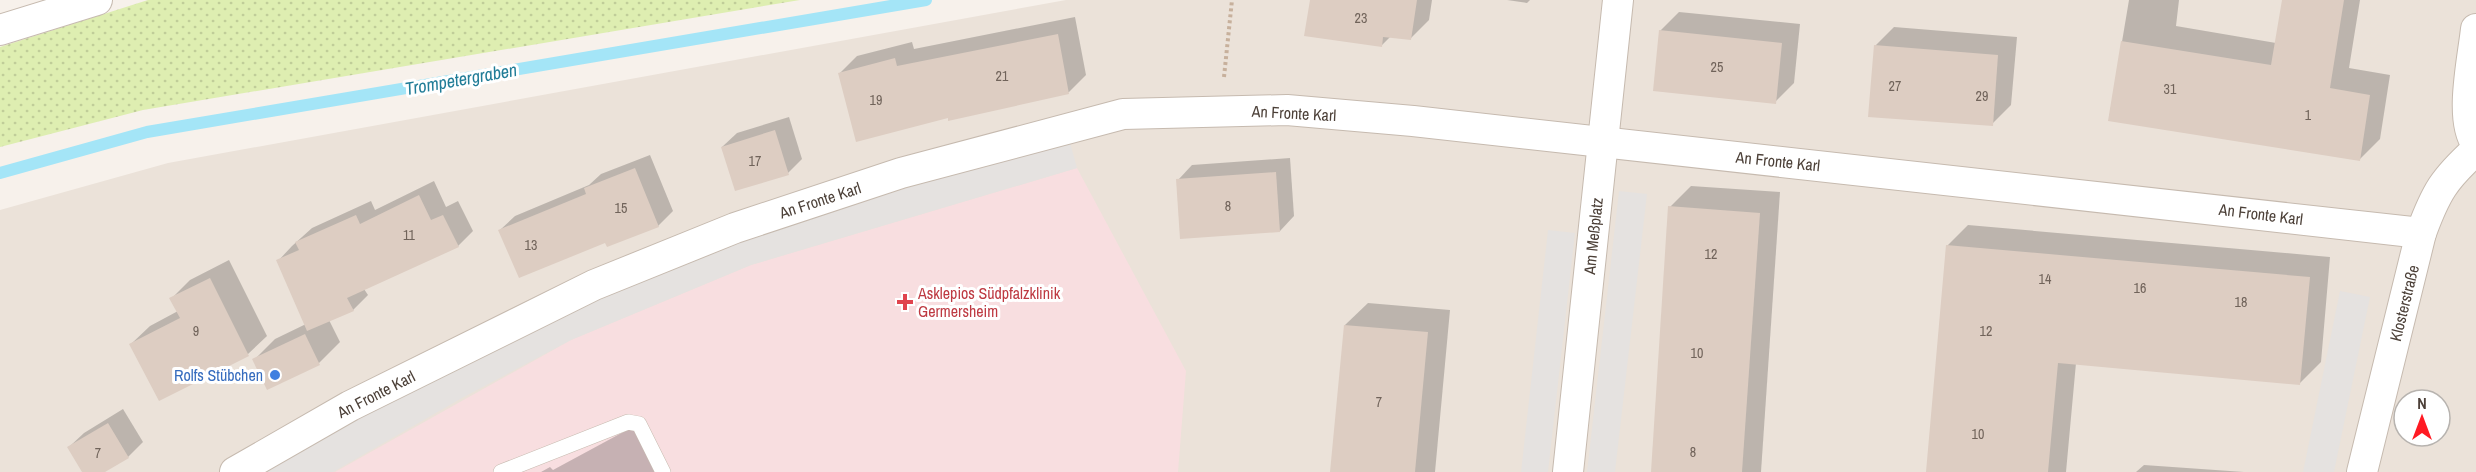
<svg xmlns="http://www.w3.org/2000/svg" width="2476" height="472" font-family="'Archivo Narrow',sans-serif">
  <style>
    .residential { fill: #ebe2d9; fill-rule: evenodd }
    .medical { fill: #f8dee0 }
    .grass { fill: url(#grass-dots) }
    .parking { fill: #e5e2e0 }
    .shadow { fill: #0003 }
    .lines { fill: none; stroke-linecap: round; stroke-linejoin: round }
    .stream { stroke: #a4e5f7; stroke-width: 12 }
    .building { fill: #ddcdc2 }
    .service-casing { stroke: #c6baaf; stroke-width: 16 }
    .minor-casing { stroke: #c6baaf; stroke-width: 32 }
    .path { stroke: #c7b09c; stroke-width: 4; stroke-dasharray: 3 3; stroke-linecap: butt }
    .service { stroke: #fff; stroke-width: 15 }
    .minor { stroke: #fff; stroke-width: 30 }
    .health-dot { fill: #e0444e; stroke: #fff; stroke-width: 2 }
    .shop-dot { fill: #3f7fe0; stroke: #fff; stroke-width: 2 }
    .labels { text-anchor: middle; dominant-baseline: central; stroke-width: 6; stroke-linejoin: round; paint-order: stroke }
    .number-label { font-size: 14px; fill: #70635a }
    .street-label { font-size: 16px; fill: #4c4038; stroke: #fff }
    .health-label { font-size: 16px; fill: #be3a42; stroke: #fff; text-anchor: start }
    .shop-label { font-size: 16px; fill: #366cbe; stroke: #fff; text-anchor: end }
    .water-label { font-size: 18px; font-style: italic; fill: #207c97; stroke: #fff }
  </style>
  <defs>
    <pattern id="grass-dots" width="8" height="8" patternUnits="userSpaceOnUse" patternTransform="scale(1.5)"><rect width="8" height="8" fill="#deeeb1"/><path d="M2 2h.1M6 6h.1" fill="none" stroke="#c0cd99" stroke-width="1.8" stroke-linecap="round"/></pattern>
  </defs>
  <rect width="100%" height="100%" fill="#f7f1eb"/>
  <path class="residential" d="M 1066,0 L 2476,0 L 2476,472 L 0,472 L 0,210 L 168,163 ZM 2404,400 L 2440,400 L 2440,436 L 2404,436 Z"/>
  <polygon class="medical" points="1077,168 1186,371 1178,472 335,472 571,340 751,265"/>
  <polygon class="grass" points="148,0 800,0 143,110 0,147 0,47"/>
  <g class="parking">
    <polygon points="1069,139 1077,168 751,265 571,340 462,398 333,472 264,472 344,424 627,283 741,238"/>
    <polygon points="1619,191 1647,194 1615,472 1587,472"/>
    <polygon points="1548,230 1575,233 1548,472 1521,472"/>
    <polygon points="2340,291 2370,297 2334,472 2303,472"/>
  </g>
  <g class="shadow">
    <polygon points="1311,0 1432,0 1429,20 1410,39 1391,36 1381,46"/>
    <polygon points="1507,0 1530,0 1527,3"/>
    <polygon points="2129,0 2179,0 2176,26 2276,43 2283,0 2360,0 2349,68 2390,75 2380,139 2359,160 2109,119"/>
    <polygon points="1679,12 1800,24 1794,83 1775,102 1660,31"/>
    <polygon points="1075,17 1086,75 1069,92 950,119 949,116 840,73 857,56 912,42 914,49"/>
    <polygon points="1894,27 2017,37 2011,105 1992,124 1875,46"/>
    <polygon points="789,117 802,159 788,173 722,147 737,133"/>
    <polygon points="650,155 673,211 658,226 606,241 500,230 515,216 589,185 601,174"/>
    <polygon points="1290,158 1294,216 1280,231 1178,180 1192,165"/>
    <polygon points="434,181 446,207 458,201 473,231 458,246 364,289 368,295 353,310 329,320 340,342 319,363 254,360 275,339 306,324 278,261 292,246 312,228 371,201 375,210"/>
    <polygon points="1691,186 1780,192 1761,472 1652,472 1670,207"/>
    <polygon points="1968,225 2330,257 2321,362 2300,383 2076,363 2066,472 1927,472 1947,246"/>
    <polygon points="229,260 267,336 248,354 159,399 131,344 150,326 178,311 171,299 190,280"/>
    <polygon points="1368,303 1450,310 1435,472 1331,472 1345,325"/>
    <polygon points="123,409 143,442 128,457 103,472 83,472 69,447 84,433"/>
    <polygon points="640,423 666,472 541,472 550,467 553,470"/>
    <polygon points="2144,465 2244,472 2136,472"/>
  </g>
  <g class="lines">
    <polyline class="stream" points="0,173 147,132 926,0"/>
  </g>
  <g class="building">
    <polygon points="1310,0 1417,0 1411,40 1383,37 1382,47 1304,36"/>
    <polygon points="2282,0 2344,0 2330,88 2370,95 2360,161 2108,121 2121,41 2271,65"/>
    <polygon points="1659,30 1782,43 1776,104 1653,91"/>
    <polygon points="1058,34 1069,94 948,121 948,118 856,142 838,73 895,58 897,66"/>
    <polygon points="1874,45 1998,55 1993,126 1868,117"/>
    <polygon points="775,130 789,175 735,191 721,147"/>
    <polygon points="635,168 659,227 607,247 605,243 519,278 498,230 586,194 584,188"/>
    <polygon points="1276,172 1280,232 1180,239 1176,179"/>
    <polygon points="419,195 431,220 443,215 459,247 347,298 354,311 307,331 276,260 299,250 295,242 356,215 360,224"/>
    <polygon points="1668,206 1760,213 1742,472 1651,472"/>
    <polygon points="1946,245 2310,277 2300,385 2058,363 2048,472 1926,472"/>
    <polygon points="210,278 249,356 159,401 129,344 180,318 169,298"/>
    <polygon points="1344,325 1428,332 1415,472 1330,472"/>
    <polygon points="305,334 320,365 267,390 252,359"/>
    <polygon points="108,423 129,458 105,472 82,472 67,447"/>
  </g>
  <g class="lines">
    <defs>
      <polyline id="service" points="501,472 628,422 639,424 663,472"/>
      <g id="minor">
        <path d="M 2476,29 C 2473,58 2459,119 2476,143"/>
        <polyline points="0,30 97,0"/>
        <polyline points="235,472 350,406 594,285 735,228 901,173 1123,114 1287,110 1413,121 2421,233"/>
        <polyline points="1568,472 1618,0"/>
        <path d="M 2362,472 L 2421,233 C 2436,192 2444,179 2476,150"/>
      </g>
    </defs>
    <use href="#service" class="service-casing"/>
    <use href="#minor" class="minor-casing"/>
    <polyline class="path" points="1224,77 1232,0"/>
    <use href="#service" class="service"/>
    <use href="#minor" class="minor"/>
  </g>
  <path class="health-dot" d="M902 293h6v6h6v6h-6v6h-6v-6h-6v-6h6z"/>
  <circle class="shop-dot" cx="275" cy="375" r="6"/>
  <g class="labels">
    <g class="number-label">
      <text x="1361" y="18">23</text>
      <text x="1717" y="67">25</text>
      <text x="1002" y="76">21</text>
      <text x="1895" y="86">27</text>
      <text x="2170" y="89">31</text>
      <text x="1982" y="96">29</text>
      <text x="876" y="100">19</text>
      <text x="2308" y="115">1</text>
      <text x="755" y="161">17</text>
      <text x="1228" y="206">8</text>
      <text x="621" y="208">15</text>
      <text x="409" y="235">11</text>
      <text x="531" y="245">13</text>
      <text x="1711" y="254">12</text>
      <text x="2045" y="279">14</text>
      <text x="2140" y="288">16</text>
      <text x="2241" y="302">18</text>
      <text x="196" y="331">9</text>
      <text x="1986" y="331">12</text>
      <text x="1697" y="353">10</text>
      <text x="1379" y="402">7</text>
      <text x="1978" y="434">10</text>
      <text x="1693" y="452">8</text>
      <text x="98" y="453">7</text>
    </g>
    <g class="street-label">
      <text transform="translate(1294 113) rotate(3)">An Fronte Karl</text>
      <text transform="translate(1778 161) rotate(6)">An Fronte Karl</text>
      <text transform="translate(820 200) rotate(-18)">An Fronte Karl</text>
      <text transform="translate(2261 214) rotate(7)">An Fronte Karl</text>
      <text transform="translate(1593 236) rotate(-84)">Am Meßplatz</text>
      <text transform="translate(2404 303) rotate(-76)">Klosterstraße</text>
      <text transform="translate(376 394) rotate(-27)">An Fronte Karl</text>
    </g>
    <g class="health-label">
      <text x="918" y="293">Asklepios Südpfalzklinik<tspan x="918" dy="18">Germersheim</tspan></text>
    </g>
    <g class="shop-label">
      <text x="263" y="375">Rolfs Stübchen</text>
    </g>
    <g class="water-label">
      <text transform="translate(461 79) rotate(-10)">Trompetergraben</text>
    </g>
  </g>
  <g transform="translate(2422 418)"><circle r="28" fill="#ffffff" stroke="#b7b3af" stroke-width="1.5"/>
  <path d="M0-4.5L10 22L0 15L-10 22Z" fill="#ff1a23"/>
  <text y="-9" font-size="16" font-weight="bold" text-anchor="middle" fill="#4c4038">N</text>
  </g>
</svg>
